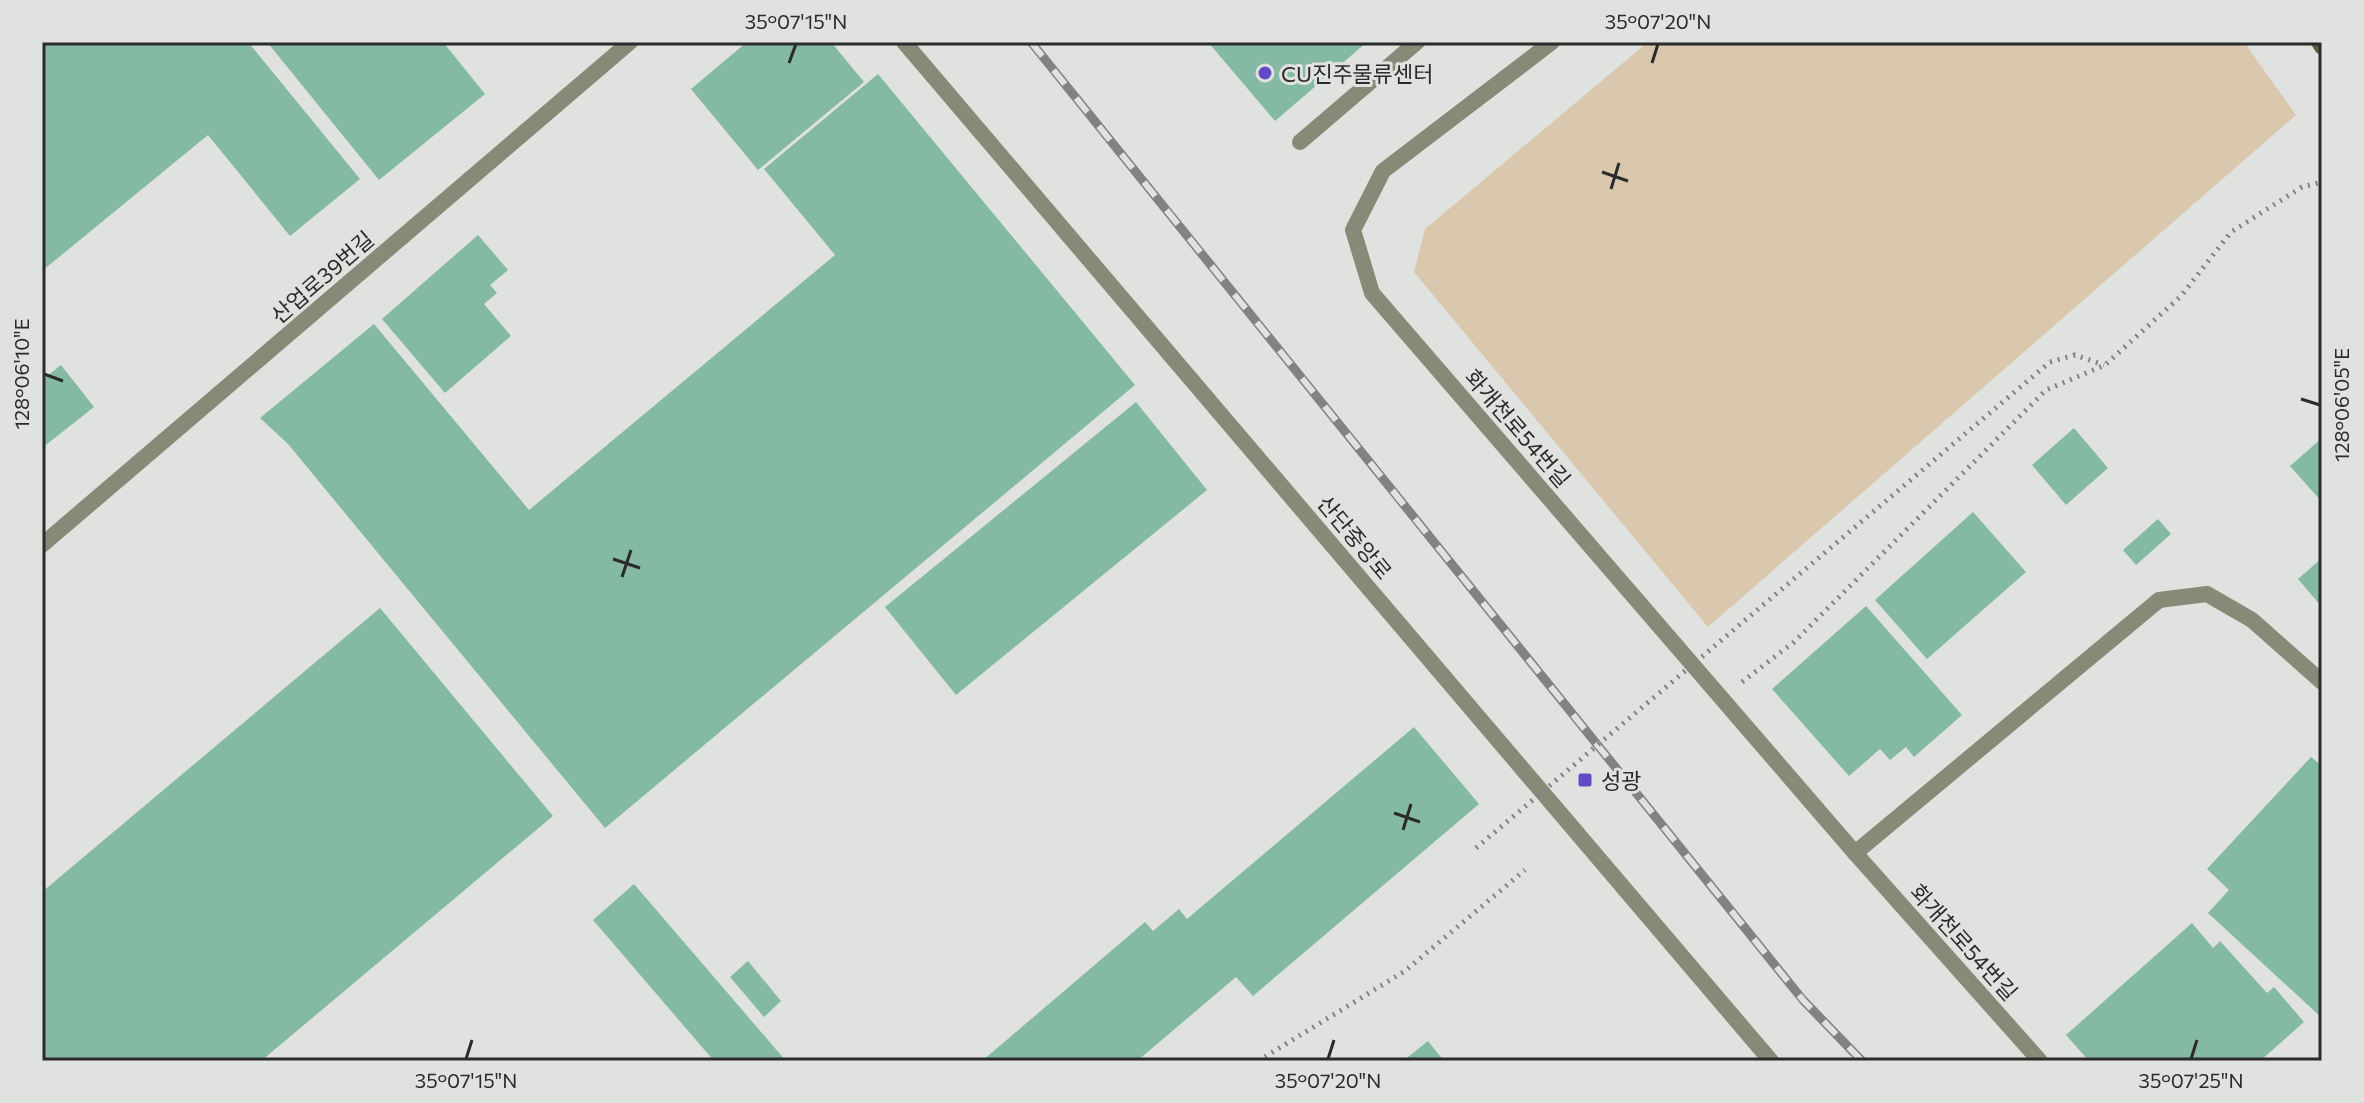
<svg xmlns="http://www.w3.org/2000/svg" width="2364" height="1103" font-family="Commissioner,'Noto Sans KR',sans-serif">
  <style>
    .green { fill: #d9c8ae }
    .building { fill: #84b9a4 }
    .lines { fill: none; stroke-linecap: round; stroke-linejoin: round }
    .path { stroke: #818381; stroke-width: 5; stroke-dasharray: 2 6; stroke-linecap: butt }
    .service { stroke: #888976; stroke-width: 16 }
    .minor { stroke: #888976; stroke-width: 16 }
    .tertiary { stroke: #888976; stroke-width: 16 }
    .secondary { stroke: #5f5f43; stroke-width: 16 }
    .rail-casing { stroke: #828381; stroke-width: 9 }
    .rail { stroke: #e0e2df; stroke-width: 6; stroke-dasharray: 18; stroke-linecap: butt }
    .path-bridge { stroke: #818381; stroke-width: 5; stroke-dasharray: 2 6; stroke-linecap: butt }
    .ticks { fill: none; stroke: #2a2b2a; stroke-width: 3 }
    .poi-dot { fill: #614ac3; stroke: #e0e2df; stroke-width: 3 }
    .labels { text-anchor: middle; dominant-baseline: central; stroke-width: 6; stroke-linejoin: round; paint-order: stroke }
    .poi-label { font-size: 22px; fill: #2a2b2a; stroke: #e0e2df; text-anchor: start }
    .street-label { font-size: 22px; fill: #2a2b2a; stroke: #e0e2df }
    .neatline { fill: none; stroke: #2a2b2a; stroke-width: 3 }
    .ticks-label { font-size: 20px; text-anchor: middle; fill: #2a2b2a }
  </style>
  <rect width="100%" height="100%" fill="#e0e2df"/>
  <polygon class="green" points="1648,42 2244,42 2296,115 1708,627 1414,272 1425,229"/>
  <g class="building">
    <polygon points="42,42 248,42 360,179 290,236 208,135 42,271"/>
    <polygon points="267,42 443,42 485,94 379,180"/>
    <polygon points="747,42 831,42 864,82 758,170 691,89"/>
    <polygon points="1208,42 1367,42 1275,121"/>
    <polygon points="878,74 1135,385 605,828 288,444 260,418 374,324 529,510 835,255 764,169"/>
    <polygon points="478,235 508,270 490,285 497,293 484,304 511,336 445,393 382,319"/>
    <polygon points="61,365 94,407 42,448 42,380"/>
    <polygon points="1136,402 1207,490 956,695 885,607"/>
    <polygon points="2074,428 2108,468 2066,505 2032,465"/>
    <polygon points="2322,438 2322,502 2290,466"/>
    <polygon points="1973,512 2026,572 1927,659 1875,600"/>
    <polygon points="2158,519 2171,534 2136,565 2123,550"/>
    <polygon points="2322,558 2322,607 2298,579"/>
    <polygon points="1866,606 1962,715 1914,757 1906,747 1890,760 1880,749 1849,776 1772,689"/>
    <polygon points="380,608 553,816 261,1061 42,1061 42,892"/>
    <polygon points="1414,727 1479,804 1253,996 1236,977 1137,1061 982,1061 1145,922 1153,931 1179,909 1187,919"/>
    <polygon points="2311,757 2322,766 2322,1018 2208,913 2229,890 2207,869"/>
    <polygon points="634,884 786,1061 714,1061 593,920"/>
    <polygon points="2192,923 2213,948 2220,941 2267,993 2274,987 2304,1022 2260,1061 2089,1061 2066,1035"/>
    <polygon points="748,961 781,1001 764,1017 730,977"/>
    <polygon points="1428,1041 1444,1061 1403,1061"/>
  </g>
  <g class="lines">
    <g class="path">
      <polyline points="2050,362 2075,355 2104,365"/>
      <polyline points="1742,682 1794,642 2046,390 2105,365 2181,296 2231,232 2302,187 2322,182"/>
      <polyline points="1258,1061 1405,971 1525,870"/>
    </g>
    <polyline class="service" points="1300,142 1417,42"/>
    <g class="minor">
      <polyline points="1552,42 1383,171 1353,230 1372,293 1855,853 2040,1061"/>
      <polyline points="42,545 630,42"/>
      <polyline points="1855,853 2159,600 2207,594 2252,620 2322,682"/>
    </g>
    <polyline class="tertiary" points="904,42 1771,1061"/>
    <polyline class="secondary" points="2319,42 2322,47"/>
    <defs>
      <polyline id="rail" points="1031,42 1803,1000 1862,1061"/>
    </defs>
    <use href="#rail" class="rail-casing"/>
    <use href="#rail" class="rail"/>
    <polyline class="path-bridge" points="1476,848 2050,362"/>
  </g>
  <path class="ticks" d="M 789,63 L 796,44M 1652,63 L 1658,44M 1602,172 L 1628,181M 1611,189 L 1619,163M 44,374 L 63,381M 2301,399 L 2320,405M 613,559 L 640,568M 622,577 L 631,550M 1394,813 L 1420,822M 1403,830 L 1411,804M 466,1059 L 472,1040M 1328,1059 L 1334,1040M 2191,1059 L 2197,1040"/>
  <g class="poi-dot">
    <circle cx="1265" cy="73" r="8"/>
    <rect x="1577" y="772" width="16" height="16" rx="4"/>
  </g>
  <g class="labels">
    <g class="poi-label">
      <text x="1281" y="73">CU진주물류센터</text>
      <text x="1601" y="780">성광</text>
    </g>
    <g class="street-label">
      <text transform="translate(322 277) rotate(-41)">산업로39번길</text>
      <text transform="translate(1518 428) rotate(49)">화개천로54번길</text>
      <text transform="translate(1355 537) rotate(50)">산단중앙로</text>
      <text transform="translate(1964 942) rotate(48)">화개천로54번길</text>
    </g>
  </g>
  <rect width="2364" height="1103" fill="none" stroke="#e0e2df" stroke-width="88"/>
  <rect x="44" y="44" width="2276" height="1015" class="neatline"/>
  <g class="ticks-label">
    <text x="796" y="29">35°07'15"N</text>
    <text x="1658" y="29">35°07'20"N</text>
    <text transform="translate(22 374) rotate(-90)" y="7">128°06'10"E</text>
    <text transform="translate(2342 405) rotate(-90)" y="7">128°06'05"E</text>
    <text x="466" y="1088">35°07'15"N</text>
    <text x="1328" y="1088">35°07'20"N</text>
    <text x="2191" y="1088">35°07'25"N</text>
  </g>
</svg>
